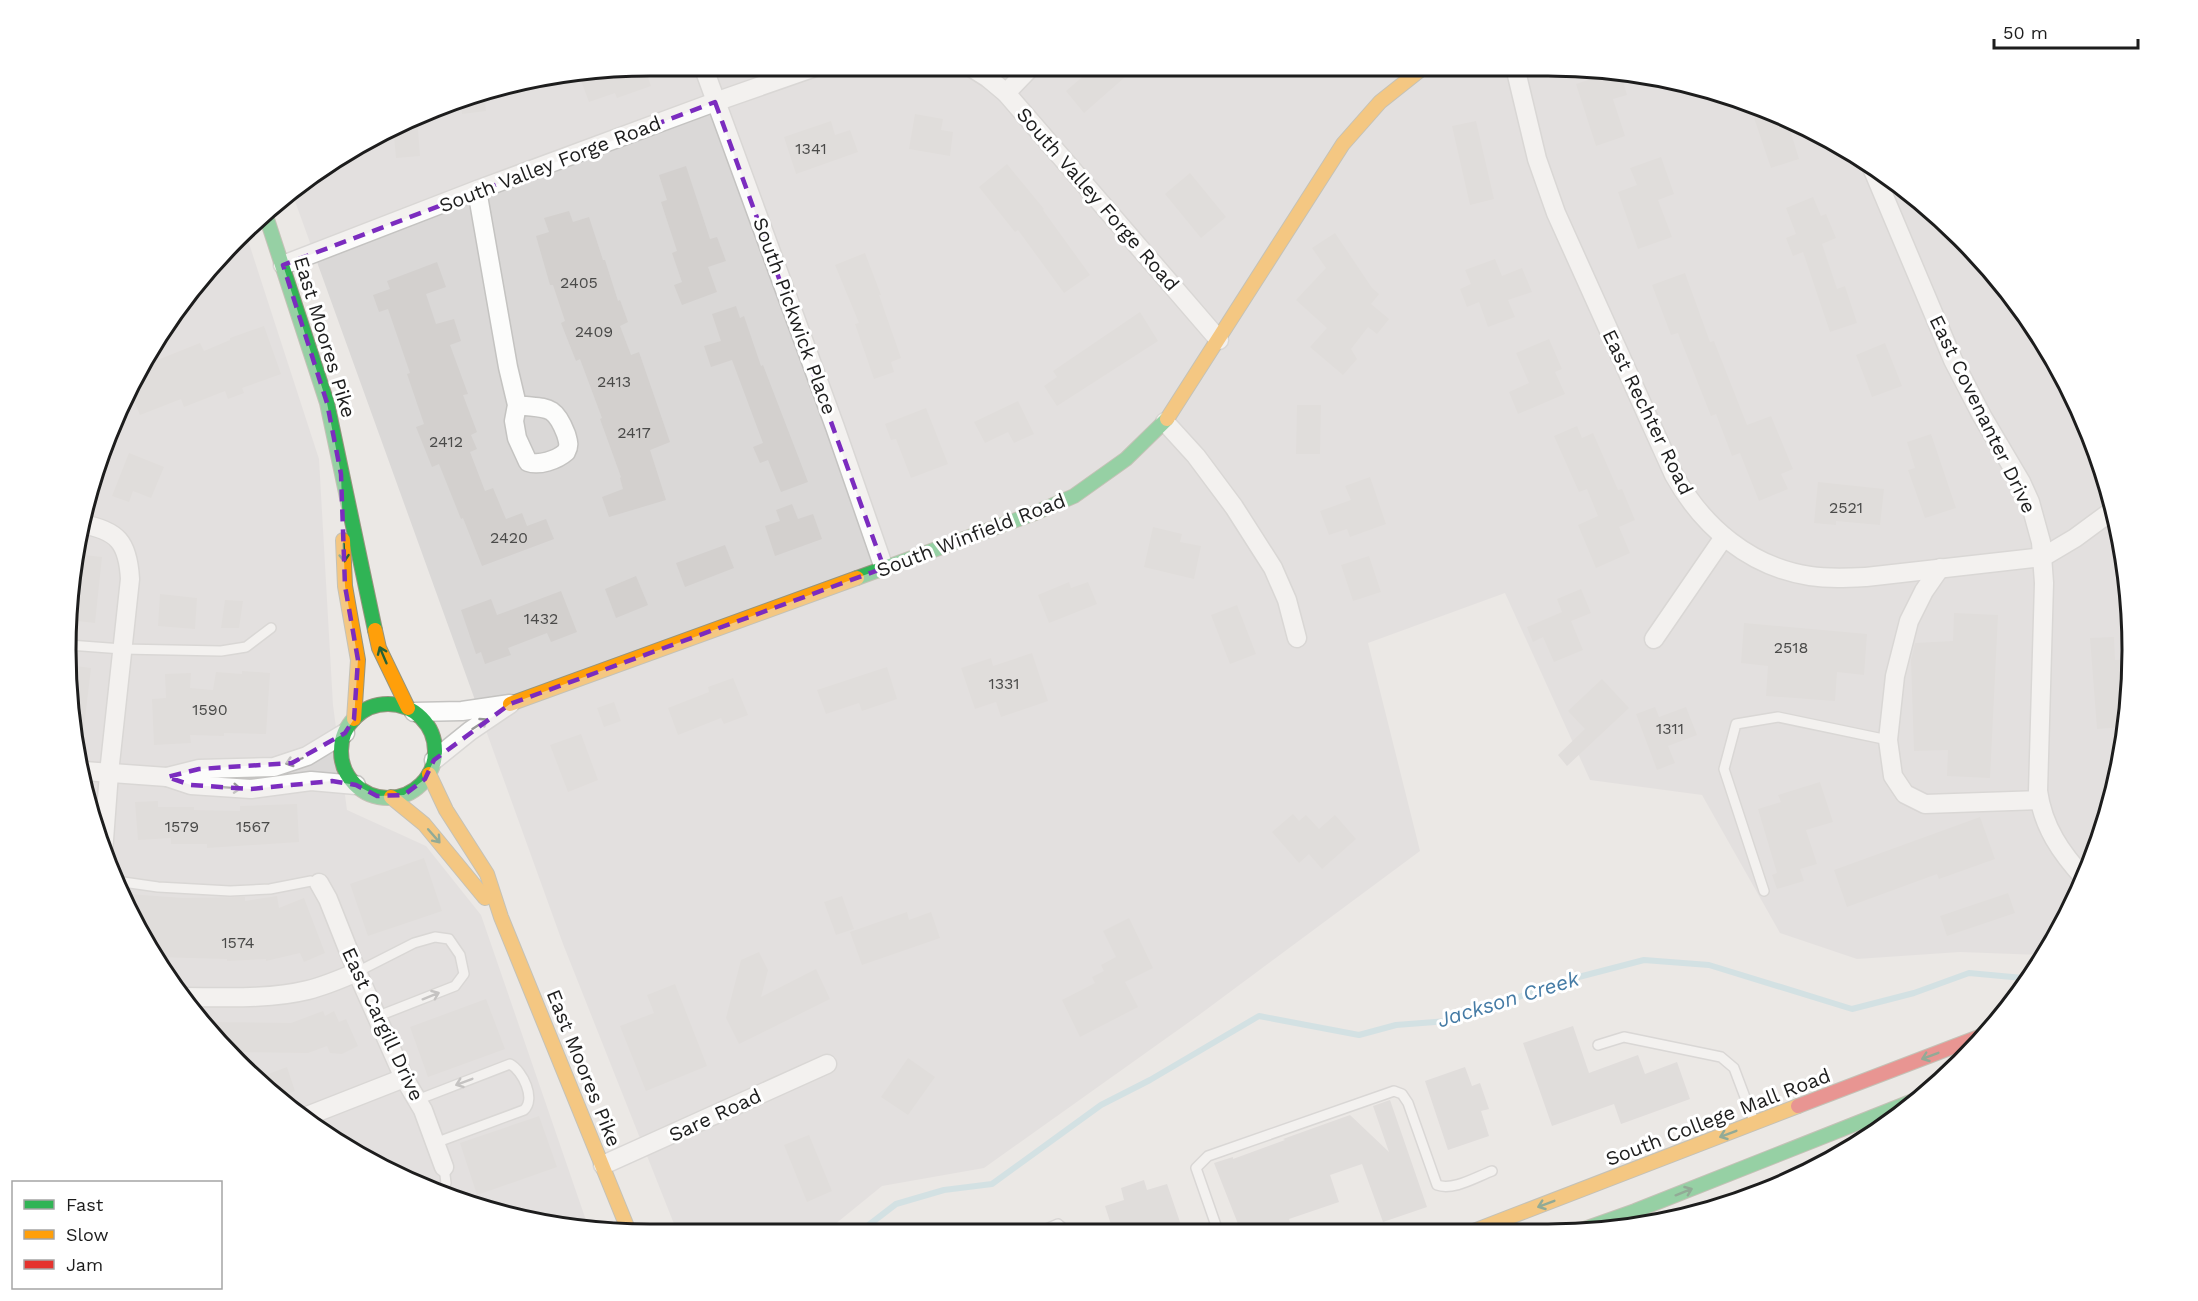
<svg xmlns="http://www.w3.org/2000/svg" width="2198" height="1301" font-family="'Work Sans',sans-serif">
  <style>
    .residential { fill: #dad8d7 }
    .commercial { fill: #eedbda }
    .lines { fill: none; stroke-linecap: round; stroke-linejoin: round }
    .stream { stroke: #b7d9df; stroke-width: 6 }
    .building { fill: #d3d0ce }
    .lane-casing { stroke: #c4c3c1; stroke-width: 12 }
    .street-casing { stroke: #c4c3c1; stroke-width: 21 }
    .fast-casing { stroke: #95947d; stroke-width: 16 }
    .slow-casing { stroke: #95947d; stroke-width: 16 }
    .jam-casing { stroke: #95947d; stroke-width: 16 }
    .lane { stroke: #fcfcfb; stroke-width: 9 }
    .street { stroke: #fcfcfb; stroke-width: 18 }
    .fast { stroke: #30b455; stroke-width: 14 }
    .slow { stroke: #ff9f0a; stroke-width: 14 }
    .jam { stroke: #e5322d; stroke-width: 14 }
    .oneway { stroke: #266136 }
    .oneway2 { stroke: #989897 }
    .marked { fill: none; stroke: #7b2cbf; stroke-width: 4.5; stroke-dasharray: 12 8; stroke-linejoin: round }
    .labels { text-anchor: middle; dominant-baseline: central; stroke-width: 6; stroke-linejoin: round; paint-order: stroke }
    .number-label { font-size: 16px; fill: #4a4a49 }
    .street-label { font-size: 20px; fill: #1d1d1d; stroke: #fff }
    .water-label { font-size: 21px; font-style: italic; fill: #457ba5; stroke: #fff }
    .rim { fill: none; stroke: #1d1d1d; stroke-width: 3 }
  </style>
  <rect width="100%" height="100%" fill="#ebe8e5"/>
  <g class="residential">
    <polygon points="651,66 1586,67 1735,97 1872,164 1961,237 2033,325 2087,427 2121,536 2132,650 2121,764 2088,874 2044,955 1960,952 1857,959 1780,933 1702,795 1590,780 1505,593 1368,643 1420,851 1199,1015 984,1168 882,1186 823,1234 678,1234 563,944 291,190 392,126 463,97"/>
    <polygon points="245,231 319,459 333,705 347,810 426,846 481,915 589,1229 462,1204 326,1137 265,1090 187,1007 144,942 97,839 67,688 71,575 86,499 126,392 165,325 237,237"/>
  </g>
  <polygon class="commercial" points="1843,1154 1735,1204 1697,1212"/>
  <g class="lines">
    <polyline class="stream" points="857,1234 896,1204 944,1190 992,1184 1101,1105 1150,1080 1259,1016 1359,1035 1396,1025 1448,1021 1571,979 1644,960 1709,965 1852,1009 1914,993 1969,973 2023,978 2028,982"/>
  </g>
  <g class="building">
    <polygon points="644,67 651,86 617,98 615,93 589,102 580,78"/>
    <polygon points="1094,67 1116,67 1125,77 1084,113 1066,91"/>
    <polygon points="1612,72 1621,74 1627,95 1613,99 1625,136 1596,146 1576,84"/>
    <polygon points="484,93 486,111 462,114 461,98"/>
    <polygon points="1768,113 1788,123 1799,159 1771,168 1754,118"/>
    <polygon points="915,114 943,119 941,130 953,132 950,156 909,149"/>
    <polygon points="417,116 420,156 396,158 393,126"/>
    <polygon points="831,121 835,135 850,130 858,152 796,174 784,137"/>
    <polygon points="1476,121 1494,199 1470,205 1452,126"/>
    <polygon points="1661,157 1674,194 1658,200 1672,237 1638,249 1618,192 1637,185 1630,168"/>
    <polygon points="1007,164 1044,209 1043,210 1090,275 1064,293 1018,230 1015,232 979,187"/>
    <polygon points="686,166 710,239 717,237 726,261 708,267 717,292 682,305 674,285 682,282 672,253 677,251 661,202 667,200 659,175"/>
    <polygon points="1190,173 1226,217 1201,238 1165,194"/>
    <polygon points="1813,197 1821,216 1826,214 1836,238 1822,244 1837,289 1845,286 1857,323 1830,332 1803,252 1793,256 1786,238 1796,234 1786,208"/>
    <polygon points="569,211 573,222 589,217 603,260 605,260 618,301 620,300 628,322 620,326 631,355 639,352 670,442 650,450 666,500 609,517 602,497 623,489 620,478 621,477 600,419 602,418 580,359 576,361 561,323 565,321 553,285 550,285 536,236 549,232 544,218"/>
    <polygon points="1335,233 1372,288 1379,294 1371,304 1389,319 1377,334 1368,327 1351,349 1357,359 1343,375 1310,347 1327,328 1296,300 1326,268 1312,248"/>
    <polygon points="865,253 881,295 879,295 901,358 891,362 894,372 874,379 855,324 859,323 835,265"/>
    <polygon points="1495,259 1502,276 1522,268 1532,292 1508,300 1515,317 1488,327 1479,302 1467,307 1460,289 1471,284 1465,270"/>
    <polygon points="437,262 446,287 426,294 436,324 454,319 461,341 450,345 468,394 463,395 477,432 471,435 477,449 470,452 485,491 493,488 506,519 522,513 527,526 546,519 554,539 482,566 463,518 461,519 439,464 432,467 416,427 424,424 407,374 410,373 388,309 379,312 373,295 390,289 387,281"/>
    <polygon points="1685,273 1710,342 1714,341 1747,425 1771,416 1793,469 1781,474 1788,489 1759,501 1740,453 1732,456 1716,414 1711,416 1678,333 1671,335 1652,285"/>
    <polygon points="736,306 740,318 744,316 761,366 763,365 808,482 781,492 768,460 760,463 753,447 763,443 732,360 711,367 704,346 721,341 712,314"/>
    <polygon points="1140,312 1158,341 1057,406 1044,386 1057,377 1053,371"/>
    <polygon points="264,326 281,374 242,388 244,393 228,399 225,391 184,407 181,399 140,415 135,403 120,409 126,392 154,344 160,359 200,343 204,351 230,340 230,338"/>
    <polygon points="1549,339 1562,369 1555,372 1565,394 1518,414 1509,392 1529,383 1516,353"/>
    <polygon points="1885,343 1902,386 1872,397 1856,355"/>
    <polygon points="1018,401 1034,434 1014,443 1008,432 985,443 974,422"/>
    <polygon points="1297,405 1321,405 1320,454 1296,454"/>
    <polygon points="926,408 948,464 911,478 896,439 891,440 885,424"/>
    <polygon points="1577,426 1582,438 1593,433 1618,490 1622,489 1635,520 1619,527 1630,553 1596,568 1578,525 1598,516 1587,489 1579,492 1554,436"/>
    <polygon points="1931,434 1956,508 1925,518 1908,470 1915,468 1907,442"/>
    <polygon points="129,453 164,467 151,498 133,491 129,502 112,496"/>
    <polygon points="1370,477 1386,524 1350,537 1347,529 1329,535 1320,511 1351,500 1345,486"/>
    <polygon points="1818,482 1884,489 1880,525 1836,521 1836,525 1814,523"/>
    <polygon points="792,504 798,519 813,514 822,539 775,556 765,526 780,521 776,510"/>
    <polygon points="1153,527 1182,534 1180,542 1201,546 1194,579 1144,567"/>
    <polygon points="725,545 734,568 685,587 676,563"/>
    <polygon points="75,554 102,557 95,623 69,620 71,575"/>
    <polygon points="1369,556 1381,592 1353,601 1341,565"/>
    <polygon points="636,576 648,605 616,618 605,589"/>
    <polygon points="1069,582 1071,588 1088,582 1097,604 1049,623 1038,595"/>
    <polygon points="1581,589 1591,613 1571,621 1583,650 1554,662 1543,637 1533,642 1527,627 1562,612 1557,599"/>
    <polygon points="561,591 577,632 551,642 547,633 508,648 511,655 485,664 481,652 476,654 461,610 491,599 497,615"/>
    <polygon points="160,594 197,598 195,629 158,626"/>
    <polygon points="225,600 243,601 239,628 221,628"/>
    <polygon points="1237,605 1256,654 1230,664 1211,615"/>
    <polygon points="1954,613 1998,615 1990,778 1947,776 1948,750 1914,751 1911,660 1915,643 1953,641"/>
    <polygon points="1744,623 1867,634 1864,675 1837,672 1835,701 1766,696 1768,666 1741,663"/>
    <polygon points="2114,637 2115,660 2131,659 2124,727 2097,729 2090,638"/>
    <polygon points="1032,653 1048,701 1001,717 996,702 975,709 961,668 991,658 993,666"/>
    <polygon points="68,665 91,668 82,744 78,745 67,688"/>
    <polygon points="887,667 897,699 862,711 859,703 826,714 817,690"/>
    <polygon points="242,671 270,673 266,734 224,733 224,736 190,735 191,743 154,745 152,699 166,698 165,674 191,673 190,688 213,690 216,672 242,674"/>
    <polygon points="733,678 748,715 724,724 721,718 678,735 668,708 709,692 708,687"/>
    <polygon points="1602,679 1629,708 1567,766 1558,755 1585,729 1568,711"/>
    <polygon points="614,702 621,721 604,727 597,708"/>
    <polygon points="1655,707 1659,717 1686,707 1697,735 1668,746 1675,763 1657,770 1636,714"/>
    <polygon points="581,734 598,780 568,792 550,745"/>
    <polygon points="1820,782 1833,822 1806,830 1817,864 1800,869 1804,881 1777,889 1772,875 1777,873 1758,809 1781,802 1778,795"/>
    <polygon points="158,801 158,807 194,807 194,810 240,811 240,806 297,804 299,842 207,848 207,844 171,844 171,838 138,840 135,802"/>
    <polygon points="1293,814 1299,821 1306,815 1319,829 1335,815 1356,839 1322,869 1309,854 1299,863 1272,832"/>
    <polygon points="1980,817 1995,859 1939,879 1937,874 1847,907 1834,870"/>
    <polygon points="424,858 442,911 368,936 350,884"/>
    <polygon points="2008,893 2015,913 1947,936 1940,916"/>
    <polygon points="129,894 183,898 245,897 245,901 277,896 279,908 304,898 325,953 304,962 300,953 266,961 266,959 227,961 227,959 154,957 144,942 128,908"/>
    <polygon points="842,896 854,929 836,935 824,902"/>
    <polygon points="907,912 909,920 931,912 940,938 862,965 850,932"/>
    <polygon points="1129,918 1153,968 1125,982 1138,1007 1080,1037 1062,1000 1095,983 1092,977 1104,971 1101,965 1116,957 1103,931"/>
    <polygon points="759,952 768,970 761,997 816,969 830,999 739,1044 726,1018 741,960"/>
    <polygon points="675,984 707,1066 646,1091 620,1026 654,1013 647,995"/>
    <polygon points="486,999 505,1049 428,1077 410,1027"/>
    <polygon points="323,1011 325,1016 334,1011 339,1022 346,1019 358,1046 342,1054 330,1053 327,1046 308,1053 230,1052 201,1022 291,1023"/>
    <polygon points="1573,1026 1589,1073 1638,1055 1645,1074 1677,1062 1690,1099 1621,1124 1614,1104 1552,1126 1523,1043"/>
    <polygon points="908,1058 935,1077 908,1115 881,1097"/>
    <polygon points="287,1067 295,1091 276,1098 255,1079"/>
    <polygon points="1465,1067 1472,1086 1480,1083 1489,1109 1481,1111 1489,1136 1448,1150 1425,1081"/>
    <polygon points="1390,1100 1427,1207 1383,1222 1362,1164 1330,1175 1339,1202 1289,1219 1294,1234 1242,1234 1214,1163 1233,1157 1233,1159 1285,1140 1283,1139 1350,1115 1389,1152 1373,1106"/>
    <polygon points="539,1116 557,1167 477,1195 460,1143"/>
    <polygon points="809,1135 832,1191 807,1202 784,1145"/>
    <polygon points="1144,1180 1147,1190 1167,1184 1181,1225 1171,1228 1174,1234 1114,1234 1105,1206 1124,1200 1121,1188"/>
  </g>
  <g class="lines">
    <defs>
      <g id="lane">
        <polyline points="69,645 122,649 221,651 246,647 271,628"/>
        <polyline points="116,881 158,887 230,891 270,889 311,881 319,883"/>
        <polyline points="1764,891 1724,769 1736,724 1778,717 1888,740"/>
        <polyline points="357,972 414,943 435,937 449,939 460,955 464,974 455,986 376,1017"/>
        <polyline points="1598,1045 1624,1037 1721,1057 1734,1068 1754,1121"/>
        <path d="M 417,1100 L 510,1064 C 523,1071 536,1099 524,1110 L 435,1143"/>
        <polyline points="442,1194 446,1183 444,1167"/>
        <polyline points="1035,1234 1058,1224 1070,1234"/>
        <path d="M 1219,1234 L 1196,1168 L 1208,1156 L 1394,1091 L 1402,1094 L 1408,1103 L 1437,1185 C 1453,1191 1476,1177 1492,1171"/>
      </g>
      <g id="street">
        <polyline points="703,66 835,427 884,568"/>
        <polyline points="969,66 988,78 1006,93 1219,340"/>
        <path d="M 1515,67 L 1537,159 L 1556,213 L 1674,475 C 1703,527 1750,567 1810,576 C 1829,579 1847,578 1866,577 L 2043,557 L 2075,538 L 2113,510"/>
        <polyline points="1006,93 1031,67"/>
        <path d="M 1870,163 L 1953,360 L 1982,416 L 2021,482 L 2030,502 L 2041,542 L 2044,583 L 2038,791 C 2043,827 2061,853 2085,879"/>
        <path d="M 477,190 L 508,367 L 517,405 L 514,421 L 517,438 L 528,462 C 539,466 557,460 566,452 C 570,445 568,441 566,434 C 554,403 546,409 517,405"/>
        <polyline points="283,265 477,190 715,102 818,66"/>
        <polyline points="1165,422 1196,456 1234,507 1273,568 1287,600 1297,638"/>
        <path d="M 81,524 C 118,530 128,543 130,579 L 109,773 L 103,853"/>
        <polyline points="1940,568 1924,591 1909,621 1895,676 1888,740 1893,776 1905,794 1925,804 2039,800"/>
        <polyline points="1654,639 1724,537"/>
        <polyline points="414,712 462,711 510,704 470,731 434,760"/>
        <polyline points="345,733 307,756 274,767 199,769 167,777 191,785 251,789 311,781 356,785"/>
        <polyline points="84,771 167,777"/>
        <polyline points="319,883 328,899 357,972 404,1078 423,1110 444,1167"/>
        <path d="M 180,997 C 222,997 267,1000 308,990 C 324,986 341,979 357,972"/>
        <polyline points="302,1118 404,1078"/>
        <polyline points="603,1165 827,1064"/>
      </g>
      <g id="fast">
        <polyline points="265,213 327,403 375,630"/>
        <polyline points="857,578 1035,513 1074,496 1126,459 1167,419"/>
        <circle cx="388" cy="751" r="47"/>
        <polyline points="1570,1234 1635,1211 1913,1101"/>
      </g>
      <g id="slow">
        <polyline points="1167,419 1343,144 1380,102 1424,67"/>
        <polyline points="343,540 345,586 358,660 354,719"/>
        <polyline points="375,630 379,648 408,708"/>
        <polyline points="510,704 857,578"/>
        <polyline points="429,774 446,810 487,874 501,917 630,1234"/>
        <polyline points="391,797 424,824 485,898"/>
        <polyline points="1466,1234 1798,1106"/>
      </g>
      <polyline id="jam" points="1798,1106 1984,1035"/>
    </defs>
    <use href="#lane" class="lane-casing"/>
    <use href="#street" class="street-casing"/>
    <use href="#fast" class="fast-casing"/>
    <use href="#slow" class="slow-casing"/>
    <use href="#jam" class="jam-casing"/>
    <use href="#lane" class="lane"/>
    <use href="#street" class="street"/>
    <use href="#fast" class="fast"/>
    <use href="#slow" class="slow"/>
    <use href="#jam" class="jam"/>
  </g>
  <defs><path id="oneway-shaft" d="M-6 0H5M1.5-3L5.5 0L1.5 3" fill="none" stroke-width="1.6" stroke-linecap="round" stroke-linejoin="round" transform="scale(1.5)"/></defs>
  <g class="oneway">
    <use href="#oneway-shaft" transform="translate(344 553) rotate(88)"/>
    <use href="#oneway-shaft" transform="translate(383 655) rotate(-113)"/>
    <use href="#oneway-shaft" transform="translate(434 836) rotate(49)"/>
    <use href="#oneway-shaft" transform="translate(1930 1056) rotate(159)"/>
    <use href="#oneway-shaft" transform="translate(1728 1134) rotate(159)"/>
    <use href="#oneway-shaft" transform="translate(1684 1192) rotate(-22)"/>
    <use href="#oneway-shaft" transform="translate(1546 1204) rotate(159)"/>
  </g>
  <g class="oneway2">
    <use href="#oneway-shaft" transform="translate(480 724) rotate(-33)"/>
    <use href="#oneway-shaft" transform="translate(294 761) rotate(161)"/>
    <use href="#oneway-shaft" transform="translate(232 788) rotate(4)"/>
    <use href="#oneway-shaft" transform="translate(431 996) rotate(-22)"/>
    <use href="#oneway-shaft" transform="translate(464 1082) rotate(159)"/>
  </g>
  <path d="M0 0H2198V1301H0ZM 715,102 L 884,568 L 510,704 L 434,760 L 425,779 L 404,795 L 377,796 L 356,785 L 332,781 L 251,789 L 191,785 L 167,777 L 199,769 L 292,763 L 345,733 L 354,719 L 358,660 L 345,586 L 341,474 L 327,403 L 283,265 Z" fill="#ebe8e5" fill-opacity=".55" fill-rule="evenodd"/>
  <path class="marked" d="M 715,102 L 884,568 L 510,704 L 434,760 L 425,779 L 404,795 L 377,796 L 356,785 L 332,781 L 251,789 L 191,785 L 167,777 L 199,769 L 292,763 L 345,733 L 354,719 L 358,660 L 345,586 L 341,474 L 327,403 L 283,265 Z"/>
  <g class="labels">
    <g class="number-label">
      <text x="811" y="148">1341</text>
      <text x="579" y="282">2405</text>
      <text x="594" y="331">2409</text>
      <text x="614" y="381">2413</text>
      <text x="634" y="432">2417</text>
      <text x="446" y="441">2412</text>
      <text x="1846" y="507">2521</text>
      <text x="509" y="537">2420</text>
      <text x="541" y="618">1432</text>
      <text x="1791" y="647">2518</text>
      <text x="1004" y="683">1331</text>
      <text x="210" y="709">1590</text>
      <text x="1670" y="728">1311</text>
      <text x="182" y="826">1579</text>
      <text x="253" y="826">1567</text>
      <text x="238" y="942">1574</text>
    </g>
    <g class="street-label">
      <text transform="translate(550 164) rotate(-21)">South Valley Forge Road</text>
      <text transform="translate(1098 199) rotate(49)">South Valley Forge Road</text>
      <text transform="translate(795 316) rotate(70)">South Pickwick Place</text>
      <text transform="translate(325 337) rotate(73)">East Moores Pike</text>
      <text transform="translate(1648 412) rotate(64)">East Rechter Road</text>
      <text transform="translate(1983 414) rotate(64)">East Covenanter Drive</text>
      <text transform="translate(971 535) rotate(-21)">South Winfield Road</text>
      <text transform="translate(383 1024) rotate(65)">East Cargill Drive</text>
      <text transform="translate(584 1068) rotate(68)">East Moores Pike</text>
      <text transform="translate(715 1115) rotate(-25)">Sare Road</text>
      <text transform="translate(1718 1117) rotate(-21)">South College Mall Road</text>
    </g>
    <g class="water-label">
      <text transform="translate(1508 999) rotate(-17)">Jackson Creek</text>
    </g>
  </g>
  <path d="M0 0H2198V1301H0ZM650 76H1548A574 574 0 0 1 2122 650V650A574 574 0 0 1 1548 1224H650A574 574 0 0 1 76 650V650A574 574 0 0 1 650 76Z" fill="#fff" fill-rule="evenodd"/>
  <path class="rim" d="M650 76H1548A574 574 0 0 1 2122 650V650A574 574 0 0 1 1548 1224H650A574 574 0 0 1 76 650V650A574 574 0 0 1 650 76Z"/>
  <rect x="12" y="1181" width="210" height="108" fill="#ffffff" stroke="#a5a5a5" stroke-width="1.5"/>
  <rect x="24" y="1200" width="30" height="9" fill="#30b455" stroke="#a5a5a5" stroke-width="1.5"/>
  <text x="66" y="1211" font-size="18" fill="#1d1d1d">Fast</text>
  <rect x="24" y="1230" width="30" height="9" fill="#ff9f0a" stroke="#a5a5a5" stroke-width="1.5"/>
  <text x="66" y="1241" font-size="18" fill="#1d1d1d">Slow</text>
  <rect x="24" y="1260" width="30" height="9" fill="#e5322d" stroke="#a5a5a5" stroke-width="1.5"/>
  <text x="66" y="1271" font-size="18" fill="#1d1d1d">Jam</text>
  <path d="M1994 39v9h144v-9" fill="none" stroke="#1d1d1d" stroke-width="3"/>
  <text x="2003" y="39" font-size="18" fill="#1d1d1d" stroke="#ffffff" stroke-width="4.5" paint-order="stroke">50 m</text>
</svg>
